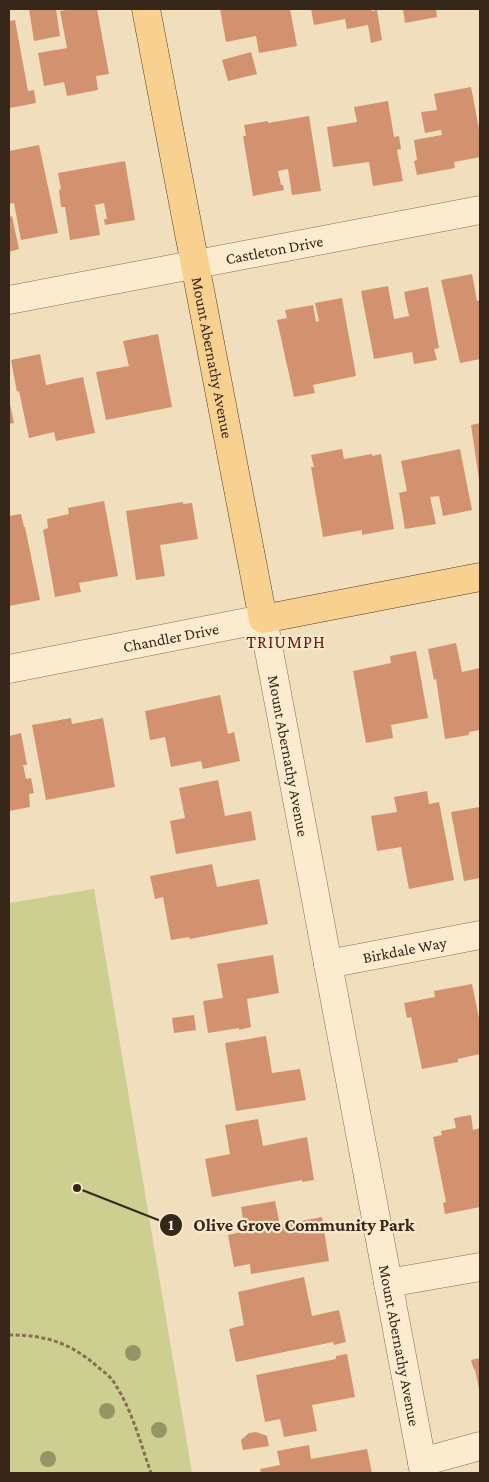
<svg xmlns="http://www.w3.org/2000/svg" width="489" height="1482" font-family="'Crimson Pro',serif">
  <style>
    .green { fill: #cccf90 }
    .building { fill: #d2926f }
    .lines { fill: none; stroke-linecap: round; stroke-linejoin: round }
    .minor-casing { stroke: #896d54; stroke-width: 29 }
    .major-casing { stroke: #563b29; stroke-width: 29 }
    .path { stroke: #896d54; stroke-width: 3; stroke-dasharray: 4 2.5; stroke-linecap: butt }
    .minor { stroke: #fbebcf; stroke-width: 28 }
    .major { stroke: #f8d190; stroke-width: 28 }
    .tree { fill: #969366 }
    .labels { text-anchor: middle; dominant-baseline: central; stroke-width: 4.5; stroke-linejoin: round; paint-order: stroke }
    .street-label { font-size: 16px; fill: #37261a; stroke: #f8e8cc }
    .neighbourhood-label { font-size: 18px; letter-spacing: 1px; fill: #672217; stroke: #f8e8cc }
    .leader { fill: none; stroke: #37261a; stroke-width: 2 }
    .callout-dot { fill: #37261a; stroke: #f8e8cc; stroke-width: 2 }
    .mark-label { font-size: 15px; text-anchor: middle; font-weight: bold; fill: #fff }
    .callout-label { font-size: 18px; text-anchor: middle; font-weight: bold; fill: #37261a; stroke: #f8e8cc; stroke-width: 4.5; stroke-linejoin: round; paint-order: stroke }
  </style>
  <rect width="100%" height="100%" fill="#f1debc"/>
  <polygon class="green" points="94,889 192,1473 9,1473 9,903"/>
  <g class="building">
    <polygon points="29,9 56,9 60,36 34,41"/>
    <polygon points="73,9 97,9 109,74 96,76 98,90 67,96 64,82 44,86 38,53 67,48 60,11"/>
    <polygon points="220,9 290,9 297,46 259,53 256,36 226,42"/>
    <polygon points="311,9 371,9 372,11 377,10 382,40 371,43 368,25 347,29 345,19 314,25"/>
    <polygon points="403,9 436,9 437,17 405,23"/>
    <polygon points="15,20 28,91 34,90 36,103 10,108 9,102 9,21"/>
    <polygon points="251,52 257,74 228,81 222,60"/>
    <polygon points="471,87 480,134 480,157 454,162 455,168 417,175 414,161 417,160 414,140 442,135 441,130 425,133 421,112 437,110 434,94"/>
    <polygon points="388,101 394,137 399,136 401,149 397,150 403,181 373,186 369,162 333,167 327,127 357,122 354,107"/>
    <polygon points="309,116 321,191 292,195 288,169 278,171 281,185 283,185 284,190 253,196 243,136 246,136 244,125 268,121 268,123"/>
    <polygon points="39,145 58,233 21,240 14,203 9,204 9,151"/>
    <polygon points="125,161 135,220 105,225 104,219 107,219 104,203 95,205 100,235 70,240 65,207 61,207 59,190 61,189 58,173"/>
    <polygon points="12,216 19,249 9,252 9,217"/>
    <polygon points="472,274 477,301 480,300 480,359 460,363 441,280"/>
    <polygon points="388,286 394,319 409,316 404,292 428,287 439,348 434,349 437,360 414,364 412,352 374,359 361,291"/>
    <polygon points="342,298 356,376 313,385 315,393 294,397 277,320 287,318 285,310 313,305 316,322 319,321 315,303"/>
    <polygon points="158,334 172,407 106,420 96,372 129,366 123,341"/>
    <polygon points="40,354 46,385 83,377 95,433 56,441 54,432 29,438 19,391 17,392 11,360"/>
    <polygon points="9,399 14,423 9,424"/>
    <polygon points="480,423 480,479 479,479 471,425"/>
    <polygon points="342,449 344,459 372,454 372,456 381,454 394,529 362,535 362,530 323,537 311,467 314,467 311,455"/>
    <polygon points="460,449 472,510 443,516 439,496 430,497 436,524 405,529 399,493 407,491 401,461"/>
    <polygon points="104,501 118,576 79,583 81,592 55,597 43,530 48,528 47,519 69,514 68,508"/>
    <polygon points="183,502 183,504 192,503 198,539 160,545 165,576 136,580 126,511"/>
    <polygon points="21,514 24,527 25,527 40,600 9,606 9,516"/>
    <polygon points="456,643 462,672 480,668 480,730 469,732 469,735 445,739 436,679 434,680 428,649"/>
    <polygon points="416,651 428,718 391,725 393,738 366,743 353,671 391,663 390,656"/>
    <polygon points="220,695 228,734 234,732 240,761 203,769 201,761 171,767 165,737 150,740 145,711"/>
    <polygon points="71,718 72,724 103,718 115,787 46,800 32,725"/>
    <polygon points="21,733 27,765 23,765 26,779 31,778 34,793 29,794 30,807 9,811 9,736"/>
    <polygon points="218,780 225,816 251,811 256,840 176,854 170,821 185,818 179,788"/>
    <polygon points="427,791 429,804 439,802 454,880 409,889 401,847 377,851 371,816 397,812 394,797"/>
    <polygon points="480,807 480,878 464,881 451,812"/>
    <polygon points="212,864 217,887 259,879 268,924 190,939 189,937 171,940 163,897 155,899 150,876"/>
    <polygon points="273,955 279,993 247,999 251,1027 239,1030 239,1028 208,1033 203,1001 223,998 217,964"/>
    <polygon points="472,984 480,1023 480,1054 458,1059 458,1062 422,1069 411,1017 407,1018 404,1003 435,997 434,991"/>
    <polygon points="194,1015 196,1030 174,1033 172,1018"/>
    <polygon points="266,1036 272,1073 300,1069 306,1100 236,1111 225,1043"/>
    <polygon points="471,1115 473,1130 480,1128 480,1162 479,1163 480,1207 445,1214 443,1203 446,1202 433,1137 442,1135 441,1131 456,1128 454,1118"/>
    <polygon points="258,1119 263,1146 307,1137 314,1180 302,1182 302,1180 212,1197 205,1159 230,1154 225,1125"/>
    <polygon points="275,1201 280,1225 322,1217 329,1261 251,1274 250,1264 234,1267 228,1235 245,1231 241,1207"/>
    <polygon points="304,1277 312,1316 339,1310 346,1342 334,1345 333,1342 236,1362 229,1329 244,1325 238,1292"/>
    <polygon points="347,1354 355,1397 312,1405 317,1431 284,1437 280,1419 265,1422 256,1375 336,1359 336,1356"/>
    <polygon points="480,1358 480,1388 479,1389 475,1369 474,1370 471,1360"/>
    <polygon points="256,1432 267,1436 269,1446 243,1450 241,1440 249,1433"/>
    <polygon points="309,1445 311,1459 367,1449 372,1473 261,1473 260,1469 280,1465 277,1451"/>
  </g>
  <g class="lines">
    <defs>
      <g id="minor">
        <path id="s1" d="M 9,300 L 480,210"/>
        <path id="s2" d="M 9,669 L 263,619 L 424,1473"/>
        <path id="s3" d="M 328,964 L 480,935"/>
        <polyline points="388,1283 480,1267"/>
        <polyline points="422,1462 480,1446"/>
      </g>
      <g id="major">
        <path id="s4" d="M 146,9 L 263,619 L 480,577"/>
      </g>
    </defs>
    <use href="#minor" class="minor-casing"/>
    <use href="#major" class="major-casing"/>
    <path class="path" d="M 9,1335 C 47,1335 71,1343 99,1368 C 104,1372 110,1376 113,1381 C 132,1409 140,1442 151,1473"/>
    <use href="#minor" class="minor"/>
    <use href="#major" class="major"/>
  </g>
  <g class="tree">
    <circle cx="133" cy="1353" r="8"/>
    <circle cx="107" cy="1411" r="8"/>
    <circle cx="159" cy="1430" r="8"/>
    <circle cx="48" cy="1459" r="8"/>
  </g>
  <g class="labels">
    <g class="street-label">
      <text stroke="none"><textPath href="#s1" startOffset="270">Castleton Drive</textPath></text>
      <text stroke="none"><textPath href="#s4" startOffset="355">Mount Abernathy Avenue</textPath></text>
      <text stroke="none"><textPath href="#s2" startOffset="165">Chandler Drive</textPath></text>
      <text stroke="none"><textPath href="#s2" startOffset="398">Mount Abernathy Avenue</textPath></text>
      <text stroke="none"><textPath href="#s3" startOffset="78">Birkdale Way</textPath></text>
      <text stroke="none"><textPath href="#s2" startOffset="998">Mount Abernathy Avenue</textPath></text>
    </g>
    <g class="neighbourhood-label">
      <text x="286" y="642">TRIUMPH</text>
    </g>
  </g>
  <path class="leader" d="M77 1188L171 1225"/>
  <g class="callout-dot">
    <circle cx="77" cy="1188" r="5"/>
    <circle cx="171" cy="1225" r="12"/>
  </g>
  <g class="mark-label">
    <text x="171" y="1230">1</text>
  </g>
  <g class="callout-label">
    <text x="304" y="1231">Olive Grove Community Park</text>
  </g>
  <rect width="489" height="1482" fill="none" stroke="#37261a" stroke-width="20"/>
</svg>
